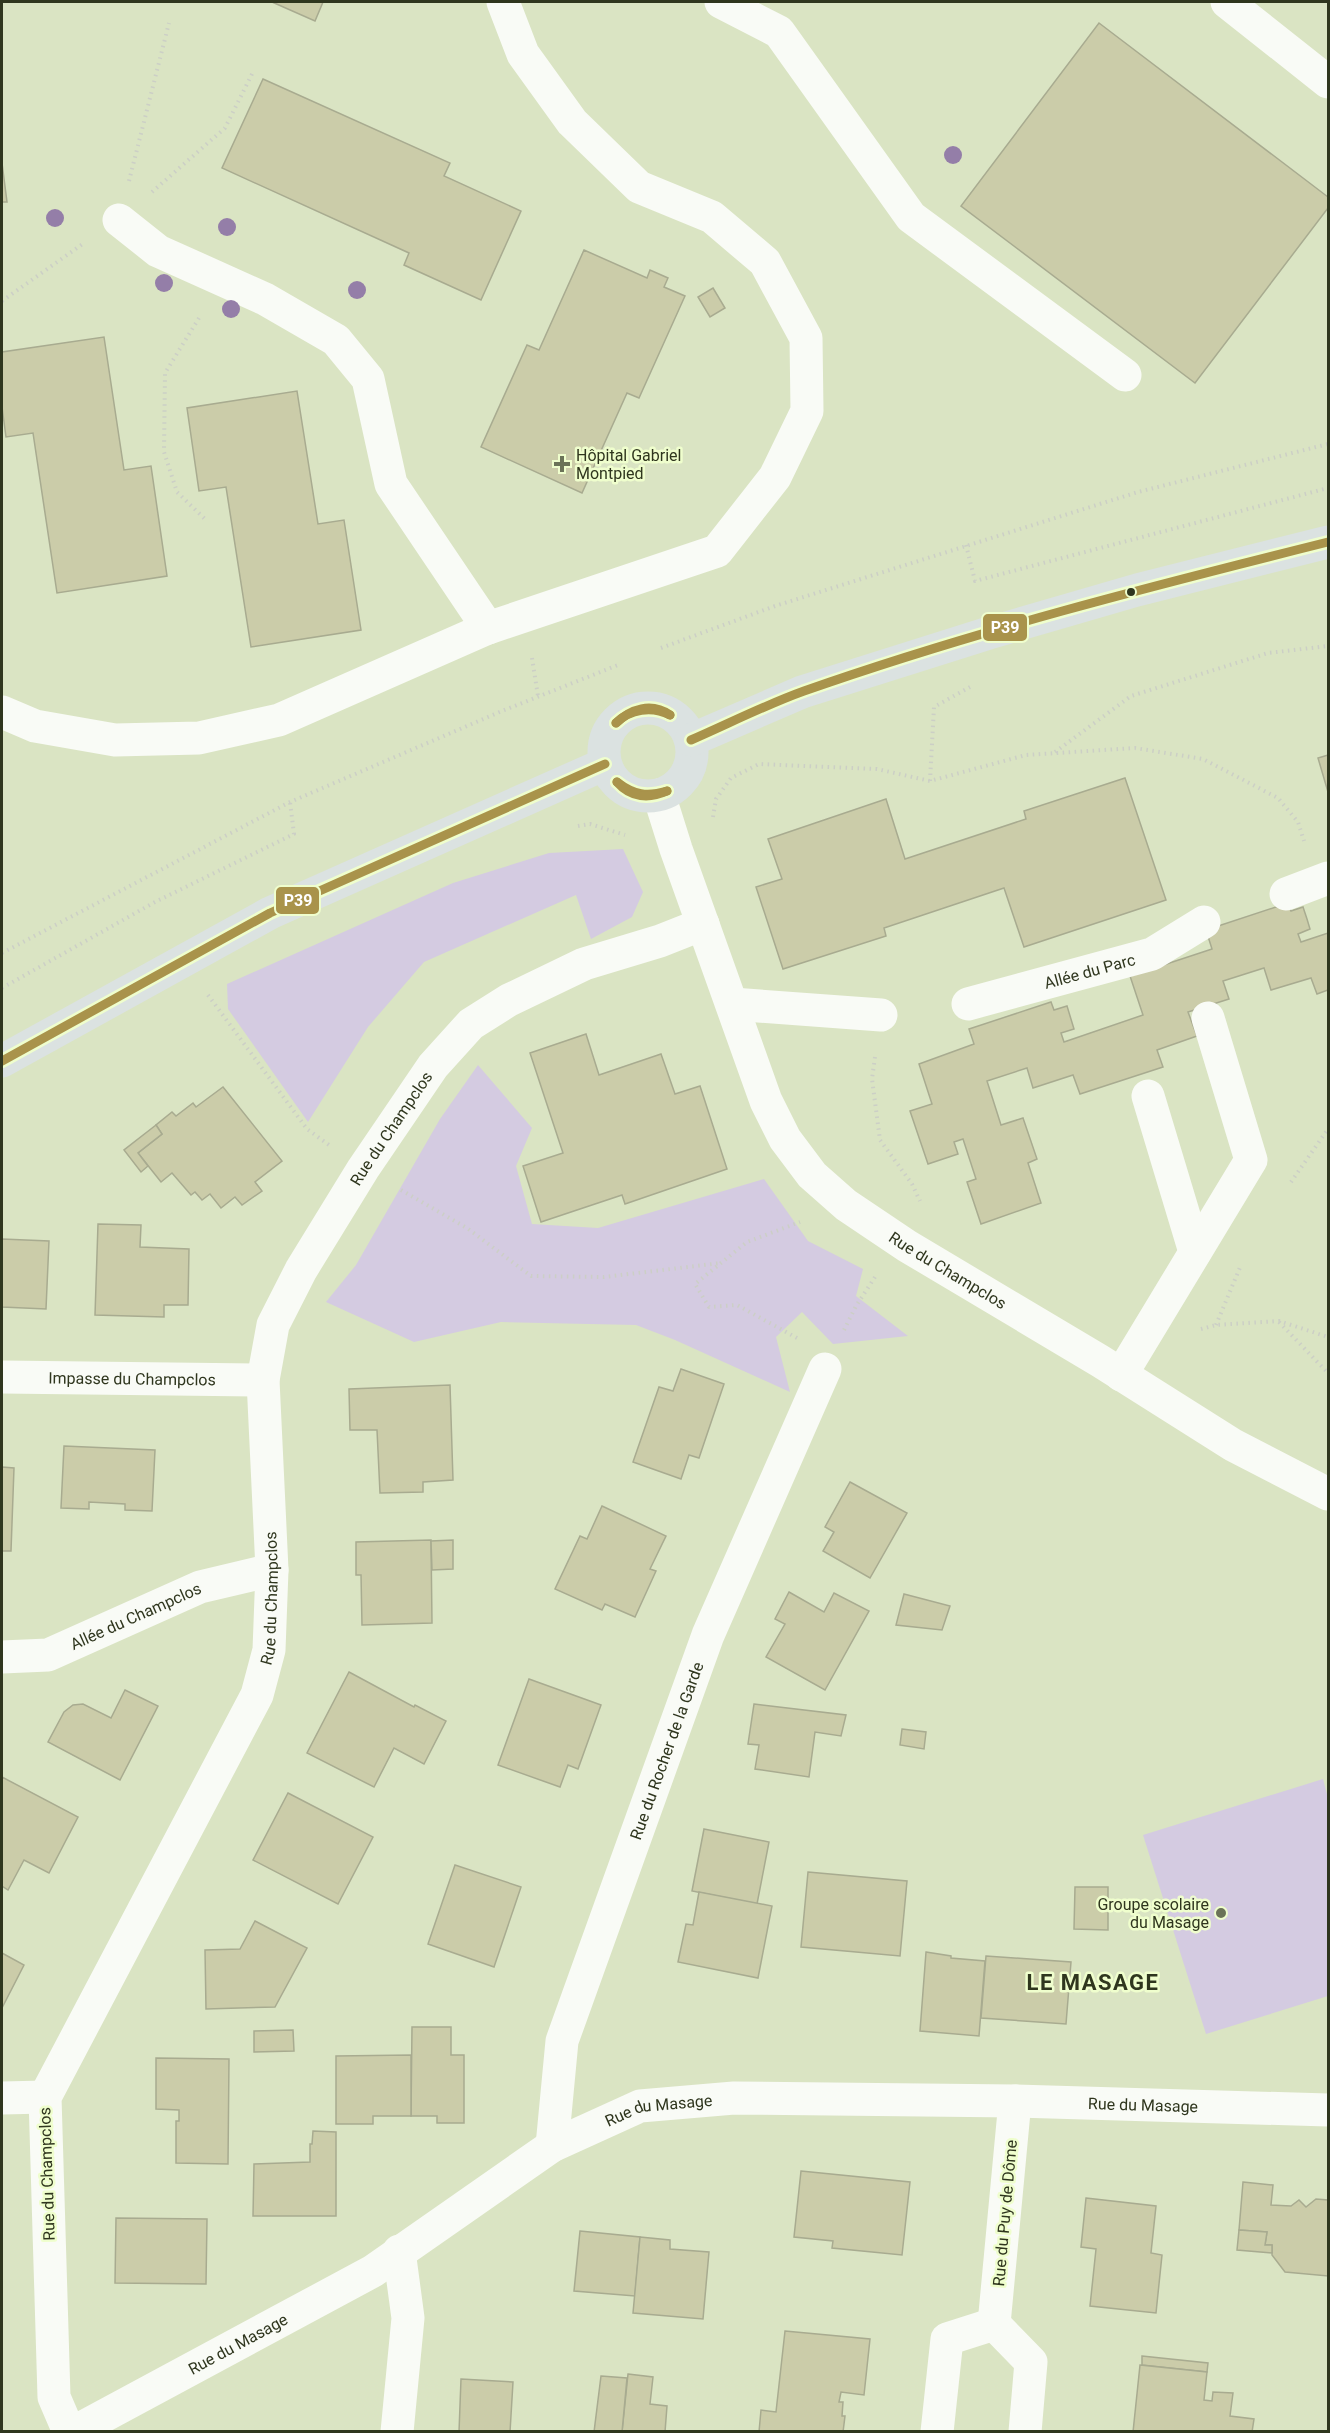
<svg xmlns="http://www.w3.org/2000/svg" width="1330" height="2433" font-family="Roboto,sans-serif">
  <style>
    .green { fill: #d4cbe1 }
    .building { fill: #cbcca9; stroke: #a8ab90; stroke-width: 1.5 }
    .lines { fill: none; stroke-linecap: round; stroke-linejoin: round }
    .path { stroke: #cccfc6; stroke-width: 4; stroke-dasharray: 1.5 4.5; stroke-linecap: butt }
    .minor { stroke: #f9fbf6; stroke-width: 33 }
    .major { stroke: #dbe2e1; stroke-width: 33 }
    .bus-1-casing { stroke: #effecd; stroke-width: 14 }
    .bus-1 { stroke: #a9934b; stroke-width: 9 }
    .tree { fill: #947ea8 }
    .poi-dot { fill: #6b7358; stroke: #effecd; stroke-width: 2 }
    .bus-dot { fill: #2f361e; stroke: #effecd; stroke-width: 2 }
    .labels { text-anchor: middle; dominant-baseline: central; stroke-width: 5; stroke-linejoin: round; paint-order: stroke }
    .poi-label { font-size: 16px; fill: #2f361e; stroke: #effecd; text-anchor: start }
    .street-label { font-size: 16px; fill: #2f361e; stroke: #effecd }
    .district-label { font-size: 22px; font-weight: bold; letter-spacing: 1.5px; fill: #2f361e; stroke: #effecd }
    .line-badge { stroke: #effecd; stroke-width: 2 }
    .badge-label { font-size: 16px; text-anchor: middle; font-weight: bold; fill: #fff }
  </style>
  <rect width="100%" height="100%" fill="#dae4c3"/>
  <g class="green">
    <polygon points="623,849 643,892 632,917 591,939 576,895 424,962 368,1027 308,1122 228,1009 227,984 453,883 549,853"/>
    <polygon points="478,1065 532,1128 516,1166 532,1224 598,1228 764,1179 808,1241 863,1269 856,1296 908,1336 833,1344 802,1312 776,1337 790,1392 675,1340 636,1325 501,1322 414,1342 326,1302 356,1265 440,1119"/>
    <polygon points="1323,1779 1328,1798 1328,1996 1206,2034 1143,1835"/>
  </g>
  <g class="building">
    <polygon points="272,2 323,2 315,21"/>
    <polygon points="1099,23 1328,197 1328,208 1195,383 961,206"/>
    <polygon points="263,79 450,163 444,176 521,211 481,300 404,265 409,253 222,168"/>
    <polygon points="2,163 7,202 2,202"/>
    <polygon points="584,250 647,278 650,270 668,278 664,287 685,296 639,398 627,393 582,493 481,447 527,345 539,350"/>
    <polygon points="713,288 725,308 710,317 698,297"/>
    <polygon points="104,337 124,470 151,466 167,576 57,593 33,433 6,437 2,407 2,352"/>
    <polygon points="297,391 318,524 344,520 361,630 251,647 226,487 199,491 187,408"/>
    <polygon points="1328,755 1328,792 1318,758"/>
    <polygon points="1125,778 1166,900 1024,947 1004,888 884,928 886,936 783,969 756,887 782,879 768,839 886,799 905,859 1026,819 1024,811"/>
    <polygon points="1288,903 1291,911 1303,907 1307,919 1310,929 1298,934 1301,942 1328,933 1328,990 1317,994 1311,978 1271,990 1264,968 1223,981 1229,999 1188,1012 1197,1036 1157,1050 1163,1067 1080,1094 1073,1075 1033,1088 1027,1068 987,1081 1001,1125 1023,1118 1037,1159 1028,1163 1041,1203 981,1224 967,1182 976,1179 963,1139 954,1142 958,1154 928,1164 910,1111 932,1104 919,1064 974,1044 969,1029 1051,1002 1054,1010 1067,1006 1074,1029 1061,1033 1064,1042 1143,1015 1130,976 1212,949 1206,930"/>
    <polygon points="586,1034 599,1075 661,1054 675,1094 700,1086 727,1169 625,1204 622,1195 541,1222 523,1166 563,1153 530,1053"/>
    <polygon points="223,1087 282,1161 255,1182 262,1191 242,1205 235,1197 221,1208 210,1194 202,1200 195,1192 191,1195 172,1173 161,1182 138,1153 162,1134 156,1125 172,1112 176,1116 193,1103 196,1107"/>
    <polygon points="156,1125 162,1134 138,1153 148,1166 141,1172 124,1150"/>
    <polygon points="98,1224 141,1225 140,1247 189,1249 188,1305 164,1305 164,1317 95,1315"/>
    <polygon points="2,1239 49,1241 46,1309 2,1307"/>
    <polygon points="681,1369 724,1384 699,1458 689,1455 681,1479 633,1462 659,1387 673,1391"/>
    <polygon points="450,1385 453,1480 423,1482 423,1492 380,1493 377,1430 350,1430 349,1389"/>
    <polygon points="64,1446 155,1450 152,1511 125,1510 125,1504 89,1502 89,1509 61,1508"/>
    <polygon points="2,1467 14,1468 11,1551 2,1551"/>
    <polygon points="850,1482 907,1513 870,1578 823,1551 834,1532 825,1527"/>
    <polygon points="602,1506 666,1536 650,1569 656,1571 635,1617 605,1604 602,1610 555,1589 580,1536 587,1539"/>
    <polygon points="431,1540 432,1623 362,1625 361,1575 356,1575 356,1542"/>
    <polygon points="453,1540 453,1569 432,1570 431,1541"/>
    <polygon points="789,1592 824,1612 834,1593 869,1611 825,1690 766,1657 785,1624 775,1619"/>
    <polygon points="904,1594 950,1606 942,1630 896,1625"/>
    <polygon points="349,1672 414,1707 415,1705 446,1721 424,1764 394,1748 374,1787 307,1753"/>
    <polygon points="529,1679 601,1705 578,1769 568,1765 560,1787 498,1765"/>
    <polygon points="125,1690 158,1706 120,1780 48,1742 64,1712 73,1705 83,1704 111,1718"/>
    <polygon points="754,1704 846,1715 841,1736 815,1732 809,1777 755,1769 759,1745 748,1744"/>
    <polygon points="902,1729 926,1732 924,1749 900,1745"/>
    <polygon points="2,1777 78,1817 49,1873 24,1860 8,1890 2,1886"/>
    <polygon points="288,1793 373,1837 338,1904 253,1860"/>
    <polygon points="704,1829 769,1842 757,1904 692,1891"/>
    <polygon points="455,1865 521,1887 494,1967 428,1944"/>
    <polygon points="808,1872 907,1881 900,1956 801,1947"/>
    <polygon points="1075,1887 1108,1887 1108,1930 1074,1929"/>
    <polygon points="699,1892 772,1906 758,1978 678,1962 686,1924 693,1925"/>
    <polygon points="255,1921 307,1948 275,2007 206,2009 205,1950 240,1949"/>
    <polygon points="926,1952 951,1956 951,1958 985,1961 979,2036 920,2031"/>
    <polygon points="2,1953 24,1965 2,2008"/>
    <polygon points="986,1956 1071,1962 1066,2024 981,2018"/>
    <polygon points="412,2027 451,2027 451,2055 464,2055 464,2123 437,2123 437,2116 411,2116"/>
    <polygon points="293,2030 294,2051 254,2052 254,2031"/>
    <polygon points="411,2055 411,2116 373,2116 373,2124 336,2124 336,2056"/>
    <polygon points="156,2058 229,2059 228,2164 176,2163 176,2121 179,2121 179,2110 156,2109"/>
    <polygon points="313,2131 336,2132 336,2216 253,2216 254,2164 310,2162 310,2144 312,2144"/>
    <polygon points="801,2171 910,2182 902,2255 832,2248 833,2241 794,2237"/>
    <polygon points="1243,2182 1273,2185 1271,2205 1291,2206 1299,2200 1306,2207 1316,2199 1328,2200 1328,2276 1285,2272 1272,2255 1272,2245 1265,2245 1267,2232 1239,2230"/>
    <polygon points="1086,2198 1156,2206 1151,2253 1162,2255 1156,2313 1090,2306 1096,2249 1081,2247"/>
    <polygon points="116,2218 207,2219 206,2284 115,2283"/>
    <polygon points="1239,2230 1267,2232 1265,2245 1272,2245 1272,2253 1237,2250"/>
    <polygon points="580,2231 640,2237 635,2296 574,2291"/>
    <polygon points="640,2237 670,2240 670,2249 709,2252 703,2319 633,2313"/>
    <polygon points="785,2331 870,2339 864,2395 841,2392 839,2402 843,2402 842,2416 845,2416 843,2432 759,2432 761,2410 776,2412"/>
    <polygon points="1142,2356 1208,2363 1207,2372 1142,2365"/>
    <polygon points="1140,2365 1207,2372 1204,2400 1212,2401 1213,2392 1233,2393 1230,2416 1254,2419 1252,2432 1133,2432"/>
    <polygon points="628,2374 653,2377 650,2404 667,2406 665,2432 622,2432"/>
    <polygon points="601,2376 627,2378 622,2432 594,2432"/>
    <polygon points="461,2379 513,2382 510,2432 459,2432"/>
  </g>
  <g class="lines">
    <g class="path">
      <polyline points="129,181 169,23"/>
      <polyline points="152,192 225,128 253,72"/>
      <polyline points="2,301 84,243"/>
      <polyline points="199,318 165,373 164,452 177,492 207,521"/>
      <polyline points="966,545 975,581 1328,488"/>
      <polyline points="661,648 775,606 1138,492 1328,444"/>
      <polyline points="532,658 538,696"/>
      <polyline points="1055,752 1131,696 1268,653 1328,646"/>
      <polyline points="930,781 934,707 970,687"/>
      <polyline points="713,817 716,799 731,778 759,764 877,769 930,781 1026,755 1135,748 1203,759 1278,798 1298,822 1304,841"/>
      <polyline points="578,826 590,824 625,835"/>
      <polyline points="2,953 290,802 502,711 618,665"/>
      <polyline points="2,988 155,902 294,834 290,802"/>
      <polyline points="208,995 307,1129 329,1145"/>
      <polyline points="875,1057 872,1079 880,1140 912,1184 920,1201"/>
      <polyline points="1291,1182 1328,1129"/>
      <polyline points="401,1190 467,1228 531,1276 604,1277 721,1263"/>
      <polyline points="1279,1322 1328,1373"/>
      <polyline points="1216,1325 1241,1265"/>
      <polyline points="1201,1329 1216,1325 1279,1321 1328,1337"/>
      <polyline points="844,1330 856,1306 875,1277"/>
      <polyline points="797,1338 737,1305 709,1307 695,1284 747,1242 800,1222"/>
    </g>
    <g class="minor">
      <polyline points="721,2 779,32 911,217 1125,375"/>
      <polyline points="1227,2 1328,82"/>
      <polyline points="119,220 158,251 265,299 336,340 368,379 391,484 488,628"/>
      <polyline points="2,712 35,726 115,740 199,738 279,720 488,628 717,551 775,477 807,411 806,338 765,262 712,217 639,187 572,122 523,54 503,2"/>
      <path id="s1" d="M 659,795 L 676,849 L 766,1101 L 785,1139 L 812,1175 L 846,1205 L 907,1246 L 1100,1361 L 1233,1445 L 1328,1494"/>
      <polyline points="1286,894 1328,878"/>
      <polyline points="732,1004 881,1015"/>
      <path id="s2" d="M 968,1004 L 1152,954 L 1204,922"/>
      <polyline points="1148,1096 1195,1252"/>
      <polyline points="1121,1375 1251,1160 1208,1018"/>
      <path id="s3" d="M 2,1377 L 263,1380"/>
      <path id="s4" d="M 2,1657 L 48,1655 L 200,1587 L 272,1570"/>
      <polyline points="2,2098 45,2097"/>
      <polyline points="1015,2101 994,2324 1031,2362 1025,2432"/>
      <path id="s5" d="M 552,2146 L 562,2041 L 708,1635 L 825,1369"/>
      <path id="s6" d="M 69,2432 L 54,2397 L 45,2097 L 257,1695 L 269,1650 L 272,1570 L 263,1380 L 273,1325 L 301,1270 L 363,1169 L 433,1066 L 471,1024 L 509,1000 L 584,964 L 660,941 L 703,924"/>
      <path id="s7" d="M 74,2432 L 373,2271 L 552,2146 L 640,2106 L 734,2098 L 1015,2101 L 1328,2110"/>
      <polyline points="397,2432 408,2318 399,2251"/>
      <polyline points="937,2432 947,2339 994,2324"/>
    </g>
    <g class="major">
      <circle cx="648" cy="752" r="44"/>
      <polyline points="691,740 802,692 989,633 1137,590 1328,542"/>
      <polyline points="2,1061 270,913 605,764"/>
    </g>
    <defs>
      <g id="bus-1">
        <path d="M 616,723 C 631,709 651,702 670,715"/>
        <path d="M 616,723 C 630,709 652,706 670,715"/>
        <path d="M 691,740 C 728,724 765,705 804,691 C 975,631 1152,586 1328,542"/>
        <path d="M 617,782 C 634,795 647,797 667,791"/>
        <path d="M 617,782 C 631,798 649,799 667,791"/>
        <polyline points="2,1061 270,913 605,764"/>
      </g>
    </defs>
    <use href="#bus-1" class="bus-1-casing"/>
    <use href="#bus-1" class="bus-1"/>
  </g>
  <g class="tree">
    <circle cx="953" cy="155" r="9"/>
    <circle cx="55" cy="218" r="9"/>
    <circle cx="227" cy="227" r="9"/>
    <circle cx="164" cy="283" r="9"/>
    <circle cx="357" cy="290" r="9"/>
    <circle cx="231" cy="309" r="9"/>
  </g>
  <g class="poi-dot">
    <path d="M559 455h6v6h6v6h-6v6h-6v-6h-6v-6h6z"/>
    <circle cx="1221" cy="1913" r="6"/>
  </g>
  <circle class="bus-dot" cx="1131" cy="592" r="5"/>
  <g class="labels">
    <g class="poi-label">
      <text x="576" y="455">Hôpital Gabriel<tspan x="576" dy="18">Montpied</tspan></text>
      <text x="1209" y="1904" text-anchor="end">Groupe scolaire<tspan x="1209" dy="18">du Masage</tspan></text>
    </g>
    <g class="street-label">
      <text stroke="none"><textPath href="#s2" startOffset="126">Allée du Parc</textPath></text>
      <text stroke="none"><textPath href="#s6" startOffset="1395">Rue du Champclos</textPath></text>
      <text stroke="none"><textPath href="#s1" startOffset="578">Rue du Champclos</textPath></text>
      <text stroke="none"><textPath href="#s3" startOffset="130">Impasse du Champclos</textPath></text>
      <text stroke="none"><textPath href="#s6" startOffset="891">Rue du Champclos</textPath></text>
      <text stroke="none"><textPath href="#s4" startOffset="142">Allée du Champclos</textPath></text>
      <text stroke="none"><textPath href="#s5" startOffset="414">Rue du Rocher de la Garde</textPath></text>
      <text stroke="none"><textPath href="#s7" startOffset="1158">Rue du Masage</textPath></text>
      <text stroke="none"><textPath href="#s7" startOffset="672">Rue du Masage</textPath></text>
      <text transform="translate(47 2174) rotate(-92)">Rue du Champclos</text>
      <text transform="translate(1005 2213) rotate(-85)">Rue du Puy de Dôme</text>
      <text stroke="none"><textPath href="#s7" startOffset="186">Rue du Masage</textPath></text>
    </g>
    <g class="district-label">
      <text x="1093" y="1982">LE MASAGE</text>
    </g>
  </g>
  <g class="line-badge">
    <rect x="982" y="613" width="46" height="29" rx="6" fill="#a9934b"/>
    <rect x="275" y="886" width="45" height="29" rx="6" fill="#a9934b"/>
  </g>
  <g class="badge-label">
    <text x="1005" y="633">P39</text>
    <text x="298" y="906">P39</text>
  </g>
  <rect width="1330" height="2433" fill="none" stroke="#2f361e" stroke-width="6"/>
</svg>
